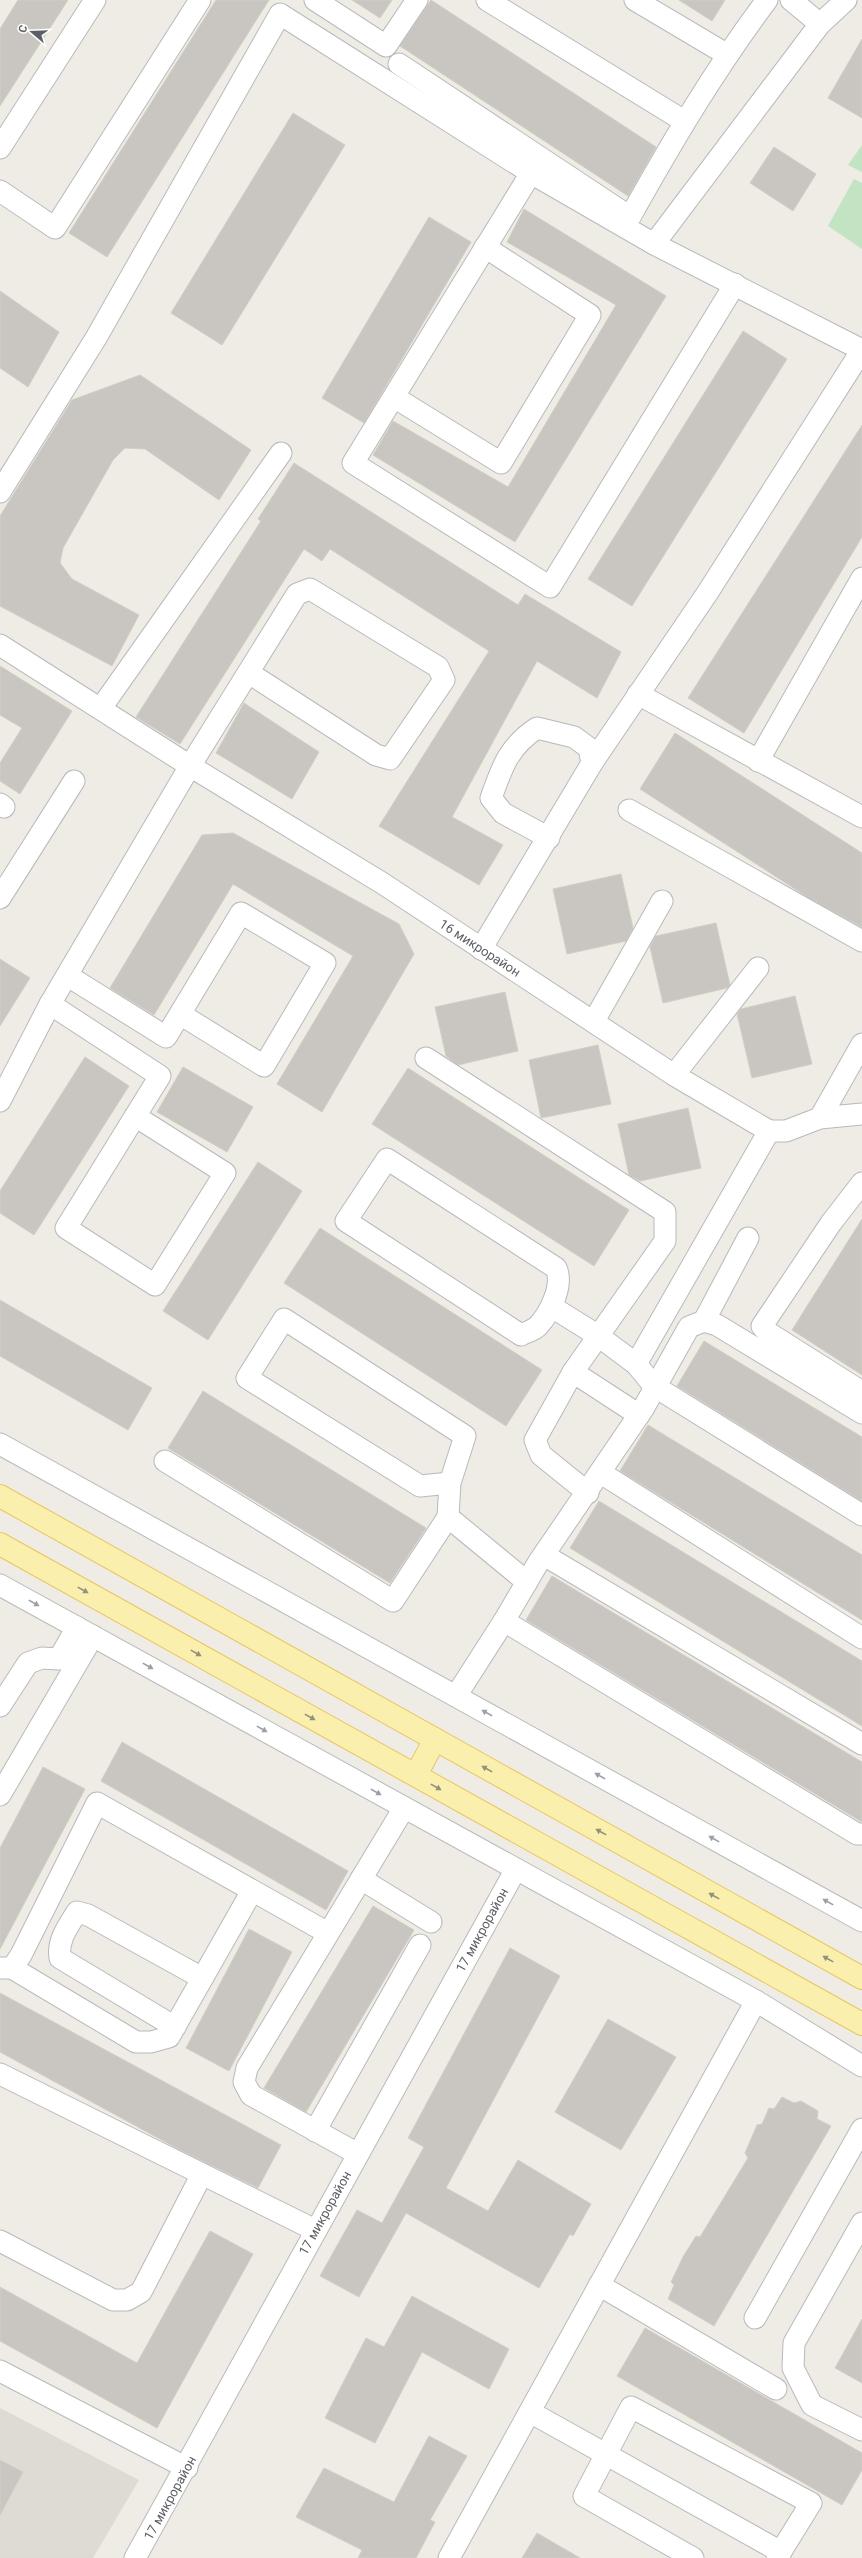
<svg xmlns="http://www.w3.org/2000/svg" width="862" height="2558" font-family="Roboto,sans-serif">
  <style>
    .education { fill: #dedbd2 }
    .green { fill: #c2e4c3 }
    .building { fill: #c9c6c2; stroke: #d2cec3 }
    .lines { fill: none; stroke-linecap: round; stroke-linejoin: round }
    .minor-casing { stroke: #b7b9bd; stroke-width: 23 }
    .major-casing { stroke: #e9c562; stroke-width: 24 }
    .minor { stroke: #fff; stroke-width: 21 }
    .major { stroke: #faefad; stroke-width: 22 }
    .oneway { fill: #93917e }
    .oneway2 { fill: #9d9fa2 }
    .labels { text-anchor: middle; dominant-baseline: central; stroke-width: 3; stroke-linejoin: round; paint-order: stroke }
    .street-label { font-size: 13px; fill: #5c5f64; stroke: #fff }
  </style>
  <rect width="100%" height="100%" fill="#eeece4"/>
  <polygon class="education" points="0,2408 139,2480 93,2558 0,2558"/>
  <g class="green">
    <polygon points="862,145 862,172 848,165"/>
    <polygon points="854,179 862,183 862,249 828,226"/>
  </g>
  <g class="building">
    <polygon points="18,0 68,0 0,106 0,29"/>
    <polygon points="216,0 269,0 107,257 69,233"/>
    <polygon points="352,0 392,0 380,18"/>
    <polygon points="431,0 656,147 628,196 400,46"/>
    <polygon points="679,0 725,0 712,21"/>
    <polygon points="862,39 862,118 828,98"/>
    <polygon points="293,113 345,145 222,345 171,313"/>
    <polygon points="774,147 816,174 793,211 750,183"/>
    <polygon points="524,209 666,296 515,542 373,455 393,421 508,487 616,305 507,242"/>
    <polygon points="429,217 471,242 364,423 322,398"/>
    <polygon points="0,291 59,332 28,387 0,368"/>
    <polygon points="743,331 787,359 632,606 588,579"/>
    <polygon points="140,375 251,450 219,500 145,449 125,448 113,460 63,548 60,563 72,579 139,615 112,666 0,606 0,516 72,400"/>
    <polygon points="862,425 862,537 744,733 688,698"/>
    <polygon points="294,463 518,605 525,594 621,652 597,698 537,661 452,817 503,845 479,885 379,826 489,651 330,549 322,561 304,549 180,744 136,717 261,521 258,519"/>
    <polygon points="0,666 72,711 20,794 0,781 0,763 22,728 0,715"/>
    <polygon points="244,703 319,752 292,799 216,753"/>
    <polygon points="675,733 862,853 862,927 809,898 640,789"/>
    <polygon points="233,833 399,924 414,954 322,1112 277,1084 353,956 233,884 154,1015 110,988 202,835"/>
    <polygon points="621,874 633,928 626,941 567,954 553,889"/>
    <polygon points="716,923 730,985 727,988 663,1003 650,947 656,936"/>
    <polygon points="0,959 30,978 0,1026"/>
    <polygon points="505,992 518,1051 458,1065 446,1056 435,1007"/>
    <polygon points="795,996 812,1064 752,1078 737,1014 741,1009"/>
    <polygon points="598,1045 611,1104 541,1118 529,1060"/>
    <polygon points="85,1057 129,1086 34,1235 0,1213 0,1191"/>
    <polygon points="183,1067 253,1107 227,1152 157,1112"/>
    <polygon points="408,1068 629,1210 594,1266 372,1124"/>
    <polygon points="688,1108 701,1168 640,1181 629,1175 618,1124"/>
    <polygon points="258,1162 302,1191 208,1340 163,1311"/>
    <polygon points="862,1219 862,1375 792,1330"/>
    <polygon points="320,1228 542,1370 506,1426 284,1283"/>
    <polygon points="0,1300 152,1388 128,1430 0,1356"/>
    <polygon points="704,1341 862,1437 862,1501 677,1386"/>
    <polygon points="203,1391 426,1528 390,1583 168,1448"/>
    <polygon points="648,1425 862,1555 862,1620 620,1471"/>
    <polygon points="599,1501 862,1661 862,1726 570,1548"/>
    <polygon points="552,1576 862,1762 862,1822 526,1620"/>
    <polygon points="122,1742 348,1871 326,1910 101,1781"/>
    <polygon points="43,1767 85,1789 0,1949 0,1848"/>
    <polygon points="373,1906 414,1930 306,2112 264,2088"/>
    <polygon points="249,1929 292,1952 229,2071 186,2048"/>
    <polygon points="510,1948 560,1976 446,2188 488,2211 518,2160 591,2204 573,2236 570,2234 539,2288 406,2213 359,2297 320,2276 357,2210 382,2223 424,2147 408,2138"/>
    <polygon points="0,1993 281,2145 258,2188 182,2151 0,2052"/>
    <polygon points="608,2019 676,2057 621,2150 555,2112"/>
    <polygon points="782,2097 794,2103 801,2101 818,2111 817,2119 831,2126 714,2326 668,2299 674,2285 671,2282 683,2257 696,2236 700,2237 748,2158 745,2153 757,2125 762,2124 769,2108 774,2109"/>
    <polygon points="210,2231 253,2254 157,2428 0,2341 0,2287 137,2363"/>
    <polygon points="412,2296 509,2349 489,2389 422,2352 375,2443 325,2418 366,2338 384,2347"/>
    <polygon points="862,2319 862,2383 835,2368"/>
    <polygon points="645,2328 862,2453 862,2470 842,2505 617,2376"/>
    <polygon points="429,2436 467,2456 430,2520 435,2522 416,2558 358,2558 362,2550 296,2517 324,2468 394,2502"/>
    <polygon points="0,2460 23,2472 0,2515"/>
    <polygon points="537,2533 580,2558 522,2558"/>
  </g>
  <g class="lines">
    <defs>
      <g id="minor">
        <polyline points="315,0 386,46 417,0"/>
        <polyline points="487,0 684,121"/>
        <polyline points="635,0 726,54"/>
        <polyline points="791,0 820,24 846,0"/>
        <polyline points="820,24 654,244 862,350"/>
        <path d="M 399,64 L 630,217 C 672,142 715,69 767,0"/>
        <polyline points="0,148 95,0"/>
        <polyline points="0,191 55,228 200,0"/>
        <polyline points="654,244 531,173 353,463 550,587 735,284"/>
        <polyline points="394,397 501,463 590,315 485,247"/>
        <polyline points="0,492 96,338 280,14 531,173"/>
        <polyline points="0,645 190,766 382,883 674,1075 769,1131"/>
        <polyline points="638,694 862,817"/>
        <polyline points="101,708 281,453"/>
        <polyline points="758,761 862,578"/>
        <polyline points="0,804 4,807"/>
        <polyline points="629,810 862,941"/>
        <path d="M 549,838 L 503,813 L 491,798 C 502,767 509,746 537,728 L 574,737 L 589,748 L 592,763"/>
        <polyline points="0,898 74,781"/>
        <polyline points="481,949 592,763 708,592 862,350"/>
        <polyline points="68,976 166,1037 241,913 325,963 264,1066 180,1014"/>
        <polyline points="50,1004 160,1076 66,1228 155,1285 225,1173 135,1116"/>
        <polyline points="594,1021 662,901"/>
        <polyline points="426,1058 665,1212 665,1241 573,1372"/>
        <polyline points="674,1075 758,968"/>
        <polyline points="0,1101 50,1004 190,766 297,594 310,589 438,667 444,680 390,759 376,755 249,673"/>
        <polyline points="820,1118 862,1044"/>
        <polyline points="769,1131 786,1131 820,1118 862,1114"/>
        <path d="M 387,1159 L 556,1268 C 564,1285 550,1313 538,1326 C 534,1330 527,1332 521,1335 L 346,1221 Z"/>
        <polyline points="862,1183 831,1223 762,1326 767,1332 862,1392"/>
        <polyline points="552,1307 597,1335 636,1364 654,1386 862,1515"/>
        <polyline points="704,1321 748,1238"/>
        <polyline points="636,1364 769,1131"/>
        <polyline points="0,1444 862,1921"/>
        <polyline points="165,1461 393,1601 448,1517"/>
        <polyline points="601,1473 862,1638"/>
        <polyline points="450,1483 465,1436 284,1319 247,1378 420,1486 450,1483 448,1517 527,1582"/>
        <polyline points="588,1493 541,1455 535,1440 573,1372 639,1415"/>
        <polyline points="544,1555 862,1744"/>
        <polyline points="0,1585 756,2001 862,2066"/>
        <polyline points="504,1621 857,1834 862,1834"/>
        <polyline points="456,1696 504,1621 538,1563 643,1409 689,1327 704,1321 717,1325 862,1413"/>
        <polyline points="0,1706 28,1663 42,1658 59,1659 77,1627"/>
        <polyline points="0,1795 93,1636"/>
        <polyline points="361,1879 431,1922"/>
        <polyline points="0,1968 12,1968 21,1955 97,1803 328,1933"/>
        <polyline points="12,1968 136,2042 151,2042 169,2037 252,1891"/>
        <path d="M 175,2027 L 60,1958 C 57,1941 68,1926 77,1912 L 88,1915 L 202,1978"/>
        <polyline points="0,2074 315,2230"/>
        <polyline points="315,2131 420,1945"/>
        <polyline points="358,2154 251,2095 244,2082 247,2068 404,1808"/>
        <polyline points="862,2223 794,2343 793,2368 812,2405 862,2430"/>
        <polyline points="0,2241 113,2300 127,2300 141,2292 202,2174"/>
        <polyline points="599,2285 776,2389"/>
        <polyline points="755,2318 862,2129"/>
        <polyline points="0,2371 187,2468"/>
        <polyline points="530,2412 781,2552"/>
        <polyline points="135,2558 516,1869"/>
        <polyline points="449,2558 756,2001"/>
        <polyline points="693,2558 584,2496 631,2407 811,2503 777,2558"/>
      </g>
      <g id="major">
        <polyline points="0,1496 862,1978"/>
        <polyline points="0,1544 862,2024"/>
        <polyline points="416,1775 435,1739"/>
      </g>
    </defs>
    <use href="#minor" class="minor-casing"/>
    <use href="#major" class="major-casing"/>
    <use href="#minor" class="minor"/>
    <use href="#major" class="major"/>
  </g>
  <defs><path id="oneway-solid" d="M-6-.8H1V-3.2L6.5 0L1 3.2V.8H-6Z"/></defs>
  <g class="oneway">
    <use href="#oneway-solid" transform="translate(83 1590) rotate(29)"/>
    <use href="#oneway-solid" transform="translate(196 1653) rotate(29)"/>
    <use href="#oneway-solid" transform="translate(310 1717) rotate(29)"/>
    <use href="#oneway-solid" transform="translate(487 1769) rotate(-151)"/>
    <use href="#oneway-solid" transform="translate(436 1787) rotate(29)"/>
    <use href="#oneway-solid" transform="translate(601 1832) rotate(-151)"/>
    <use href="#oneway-solid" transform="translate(714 1896) rotate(-151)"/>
    <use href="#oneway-solid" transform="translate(828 1959) rotate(-151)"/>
  </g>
  <g class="oneway2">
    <use href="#oneway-solid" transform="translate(34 1603) rotate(29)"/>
    <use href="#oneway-solid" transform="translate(148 1666) rotate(29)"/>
    <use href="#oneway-solid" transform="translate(487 1713) rotate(-151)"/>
    <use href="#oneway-solid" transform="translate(262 1729) rotate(29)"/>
    <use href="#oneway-solid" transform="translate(600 1776) rotate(-151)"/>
    <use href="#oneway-solid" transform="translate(376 1792) rotate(29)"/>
    <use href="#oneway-solid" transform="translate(714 1839) rotate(-151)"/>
    <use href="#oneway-solid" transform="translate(828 1902) rotate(-151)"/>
  </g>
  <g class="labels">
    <g class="street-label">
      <text transform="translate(480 948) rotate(33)">16 микрорайон</text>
      <text transform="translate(482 1930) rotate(-61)">17 микрорайон</text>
      <text transform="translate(325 2213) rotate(-61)">17 микрорайон</text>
      <text transform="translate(170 2498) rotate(-61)">17 микрорайон</text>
    </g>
  </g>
  <g transform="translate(32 32) rotate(289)" stroke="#ffffff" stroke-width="3" paint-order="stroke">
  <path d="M0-3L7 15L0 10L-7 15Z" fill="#5c5f64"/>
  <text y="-6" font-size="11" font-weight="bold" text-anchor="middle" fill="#5c5f64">С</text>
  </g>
</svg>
